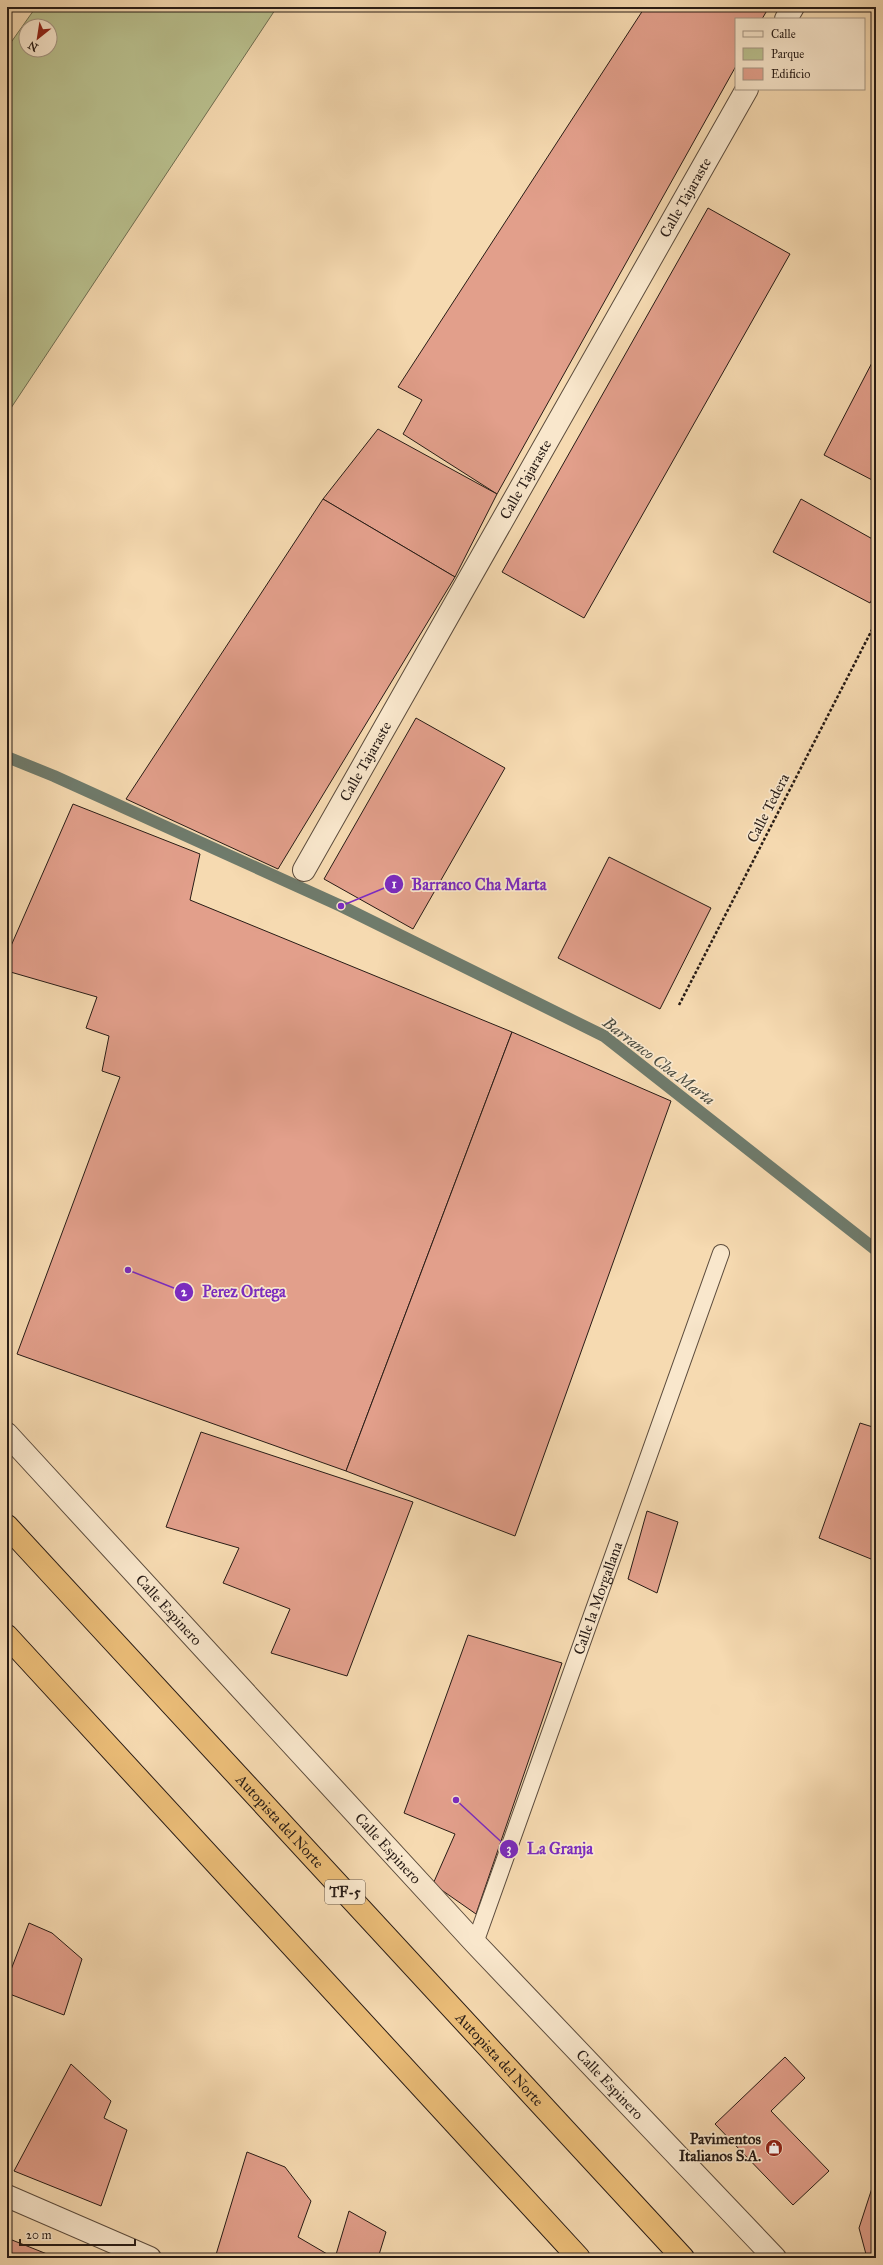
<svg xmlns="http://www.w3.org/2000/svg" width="883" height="2265" font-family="'IM FELL Great Primer',serif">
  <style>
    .green { fill: #b9c08e; stroke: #706e52; fill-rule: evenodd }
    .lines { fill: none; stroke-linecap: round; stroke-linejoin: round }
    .stream { stroke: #6f7b6c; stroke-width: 12 }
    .building { fill: #e29f8b; stroke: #281c16 }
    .service-casing { stroke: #5c4c3d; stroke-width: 18 }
    .minor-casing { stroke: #5c4c3d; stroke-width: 24 }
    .motorway-casing { stroke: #281c16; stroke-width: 24 }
    .path { stroke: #281c16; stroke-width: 2.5; stroke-dasharray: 3 2; stroke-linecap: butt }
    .service { stroke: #f9e7cc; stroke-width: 16 }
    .minor { stroke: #f9e7cc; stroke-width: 22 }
    .motorway { stroke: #ebbd78; stroke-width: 22 }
    .labels { text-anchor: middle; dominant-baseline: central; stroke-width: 3.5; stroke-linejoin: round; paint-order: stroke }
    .shield { fill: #f9e7cc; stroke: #67594d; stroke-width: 1 }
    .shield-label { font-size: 14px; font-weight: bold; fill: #281c16 }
    .street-label { font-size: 15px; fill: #281c16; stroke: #f9e7cc }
    .poi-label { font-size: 15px; font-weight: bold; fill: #281c16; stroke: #f9e7cc; text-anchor: end }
    .water-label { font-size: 16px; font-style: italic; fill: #4b4c41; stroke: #f9e7cc }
    .leader { fill: none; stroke: #7b2cbf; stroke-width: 1.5 }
    .callout-dot { fill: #7b2cbf; stroke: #f9e7cc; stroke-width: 1.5 }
    .mark-label { font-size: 12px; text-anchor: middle; font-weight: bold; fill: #fff }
    .callout-label { font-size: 16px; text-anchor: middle; font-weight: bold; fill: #7b2cbf; stroke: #f9e7cc; stroke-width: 3.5; stroke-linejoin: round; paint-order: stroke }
  </style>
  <rect width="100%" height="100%" fill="#f6dab1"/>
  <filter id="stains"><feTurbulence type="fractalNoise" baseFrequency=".005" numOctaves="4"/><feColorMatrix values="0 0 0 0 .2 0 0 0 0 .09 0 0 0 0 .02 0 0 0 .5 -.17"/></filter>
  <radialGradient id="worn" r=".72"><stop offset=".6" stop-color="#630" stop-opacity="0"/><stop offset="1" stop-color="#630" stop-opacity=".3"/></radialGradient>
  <path class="green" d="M 36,7 L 277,7 L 7,414 L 7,48 ZM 26,26 L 50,26 L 50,50 L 26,50 Z"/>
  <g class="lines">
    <polyline class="stream" points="7,757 54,776 341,906 604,1036 876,1250"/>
  </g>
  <g class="building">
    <polygon points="645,7 769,7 762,19 736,19 736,66 497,494 403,434 422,400 398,387"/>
    <polygon points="708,208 790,254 584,618 502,572"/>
    <polygon points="876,355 876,482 824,455"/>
    <polygon points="378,429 497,494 455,577 323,499"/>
    <polygon points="323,499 455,577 278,869 126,799"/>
    <polygon points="801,499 876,541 876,592 870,603 773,552"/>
    <polygon points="416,718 505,768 413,929 324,879"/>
    <polygon points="73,804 200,854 190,900 512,1032 346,1471 17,1354 120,1077 102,1071 109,1036 86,1028 97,997 7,971 7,955"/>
    <polygon points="609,857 711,908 660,1009 558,958"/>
    <polygon points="512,1032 671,1101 515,1536 346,1471"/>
    <polygon points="860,1423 876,1428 876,1561 819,1538"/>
    <polygon points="201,1432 413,1502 347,1676 271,1653 290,1609 223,1583 239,1548 166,1527"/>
    <polygon points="647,1511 678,1522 657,1593 628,1579"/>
    <polygon points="468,1635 562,1663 476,1914 433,1884 455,1834 404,1813"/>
    <polygon points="29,1923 52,1933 82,1959 64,2015 7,1993 7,1980"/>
    <polygon points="785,2057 805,2078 771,2111 829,2171 793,2205 715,2124"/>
    <polygon points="71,2064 111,2101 104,2118 127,2130 101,2206 14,2171"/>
    <polygon points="247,2152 285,2167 311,2201 298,2237 334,2258 215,2258"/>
    <polygon points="874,2182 876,2183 876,2258 867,2258 859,2228"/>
    <polygon points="349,2211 386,2232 378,2258 335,2258"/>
    <polygon points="7,2238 57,2258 7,2258"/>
  </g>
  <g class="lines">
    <defs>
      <g id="service">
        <path id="s1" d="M 475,1943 L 721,1253"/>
      </g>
      <g id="minor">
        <polyline points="786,19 793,7"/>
        <path id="s2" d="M 304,870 L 747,89"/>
        <path id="s3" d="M 7,1434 L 475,1943 L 775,2258"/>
        <polyline points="7,2196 150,2258"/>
      </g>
      <g id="motorway">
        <path id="s4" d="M 7,1526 L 683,2258"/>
        <polyline points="7,1636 579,2258"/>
      </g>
    </defs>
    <use href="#service" class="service-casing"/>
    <use href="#minor" class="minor-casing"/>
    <use href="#motorway" class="motorway-casing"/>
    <polyline class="path" points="679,1005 876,622"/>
    <use href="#service" class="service"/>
    <use href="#minor" class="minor"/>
    <use href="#motorway" class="motorway"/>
  </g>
  <defs>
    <symbol id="shop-disc" viewBox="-11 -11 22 22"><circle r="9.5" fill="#8f2418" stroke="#f9e7cc"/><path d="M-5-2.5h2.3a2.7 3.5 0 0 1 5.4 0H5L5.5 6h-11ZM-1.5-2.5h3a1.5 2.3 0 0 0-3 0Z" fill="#fff"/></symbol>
  </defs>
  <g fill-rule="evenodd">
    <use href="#shop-disc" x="764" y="2138" width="20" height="20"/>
  </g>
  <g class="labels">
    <rect class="shield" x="325" y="1880" width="40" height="24" rx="3"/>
    <g class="shield-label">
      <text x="345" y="1892">TF-5</text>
    </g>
    <g class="street-label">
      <text stroke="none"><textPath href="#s2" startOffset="773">Calle Tajaraste</textPath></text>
      <text stroke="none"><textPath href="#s2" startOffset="449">Calle Tajaraste</textPath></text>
      <text stroke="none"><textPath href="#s2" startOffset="125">Calle Tajaraste</textPath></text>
      <text transform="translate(768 808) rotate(-63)">Calle Tedera</text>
      <text stroke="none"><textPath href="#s1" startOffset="366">Calle la Morgallana</textPath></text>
      <text stroke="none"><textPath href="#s3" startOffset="239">Calle Espinero</textPath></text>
      <text stroke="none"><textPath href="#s4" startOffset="402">Autopista del Norte</textPath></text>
      <text stroke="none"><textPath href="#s3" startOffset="563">Calle Espinero</textPath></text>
      <text stroke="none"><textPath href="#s4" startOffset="726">Autopista del Norte</textPath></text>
      <text stroke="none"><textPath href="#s3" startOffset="887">Calle Espinero</textPath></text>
    </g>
    <g class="poi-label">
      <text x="761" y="2139">Pavimentos<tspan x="761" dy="17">Italianos S.A.</tspan></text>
    </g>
    <g class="water-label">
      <text transform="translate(659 1061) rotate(37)">Barranco Cha Marta</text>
    </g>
  </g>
  <path class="leader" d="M341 906L394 884M128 1270L184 1292M456 1800L509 1849"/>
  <g class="callout-dot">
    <circle cx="341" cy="906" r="4"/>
    <circle cx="128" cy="1270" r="4"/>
    <circle cx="456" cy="1800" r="4"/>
    <circle cx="394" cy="884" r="10"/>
    <circle cx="184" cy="1292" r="10"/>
    <circle cx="509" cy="1849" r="10"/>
  </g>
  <g class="mark-label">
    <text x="394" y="888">1</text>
    <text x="184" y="1296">2</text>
    <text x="509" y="1853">3</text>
  </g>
  <g class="callout-label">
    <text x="479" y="890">Barranco Cha Marta</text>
    <text x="244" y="1297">Perez Ortega</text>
    <text x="560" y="1854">La Granja</text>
  </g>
  <rect width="883" height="2265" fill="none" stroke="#f6dab1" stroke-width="24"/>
  <rect x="8" y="8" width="867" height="2249" fill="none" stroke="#281c16" stroke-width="2"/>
  <rect x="12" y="12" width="859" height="2241" fill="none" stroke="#281c16"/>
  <rect x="735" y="18" width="130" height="72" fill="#f9e7cc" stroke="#a59683"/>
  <rect x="743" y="31" width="20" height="6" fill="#f9e7cc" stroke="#a59683"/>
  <text x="771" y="38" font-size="12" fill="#281c16">Calle</text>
  <rect x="743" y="48" width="20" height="12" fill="#b9c08e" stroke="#a59683"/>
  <text x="771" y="58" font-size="12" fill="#281c16">Parque</text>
  <rect x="743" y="68" width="20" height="12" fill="#e29f8b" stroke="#a59683"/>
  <text x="771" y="78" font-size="12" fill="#281c16">Edificio</text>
  <g transform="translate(38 38) rotate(210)"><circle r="19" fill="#f9e7cc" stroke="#a59683"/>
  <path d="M0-3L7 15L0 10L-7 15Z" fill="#8f2418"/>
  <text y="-6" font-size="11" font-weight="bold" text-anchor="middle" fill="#281c16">N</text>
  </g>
  <path d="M20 2239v6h115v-6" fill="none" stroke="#281c16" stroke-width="2"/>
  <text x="26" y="2239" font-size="12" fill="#281c16" stroke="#f9e7cc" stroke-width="3" paint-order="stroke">20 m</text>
  <rect width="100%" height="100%" filter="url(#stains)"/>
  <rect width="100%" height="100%" fill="url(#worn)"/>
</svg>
